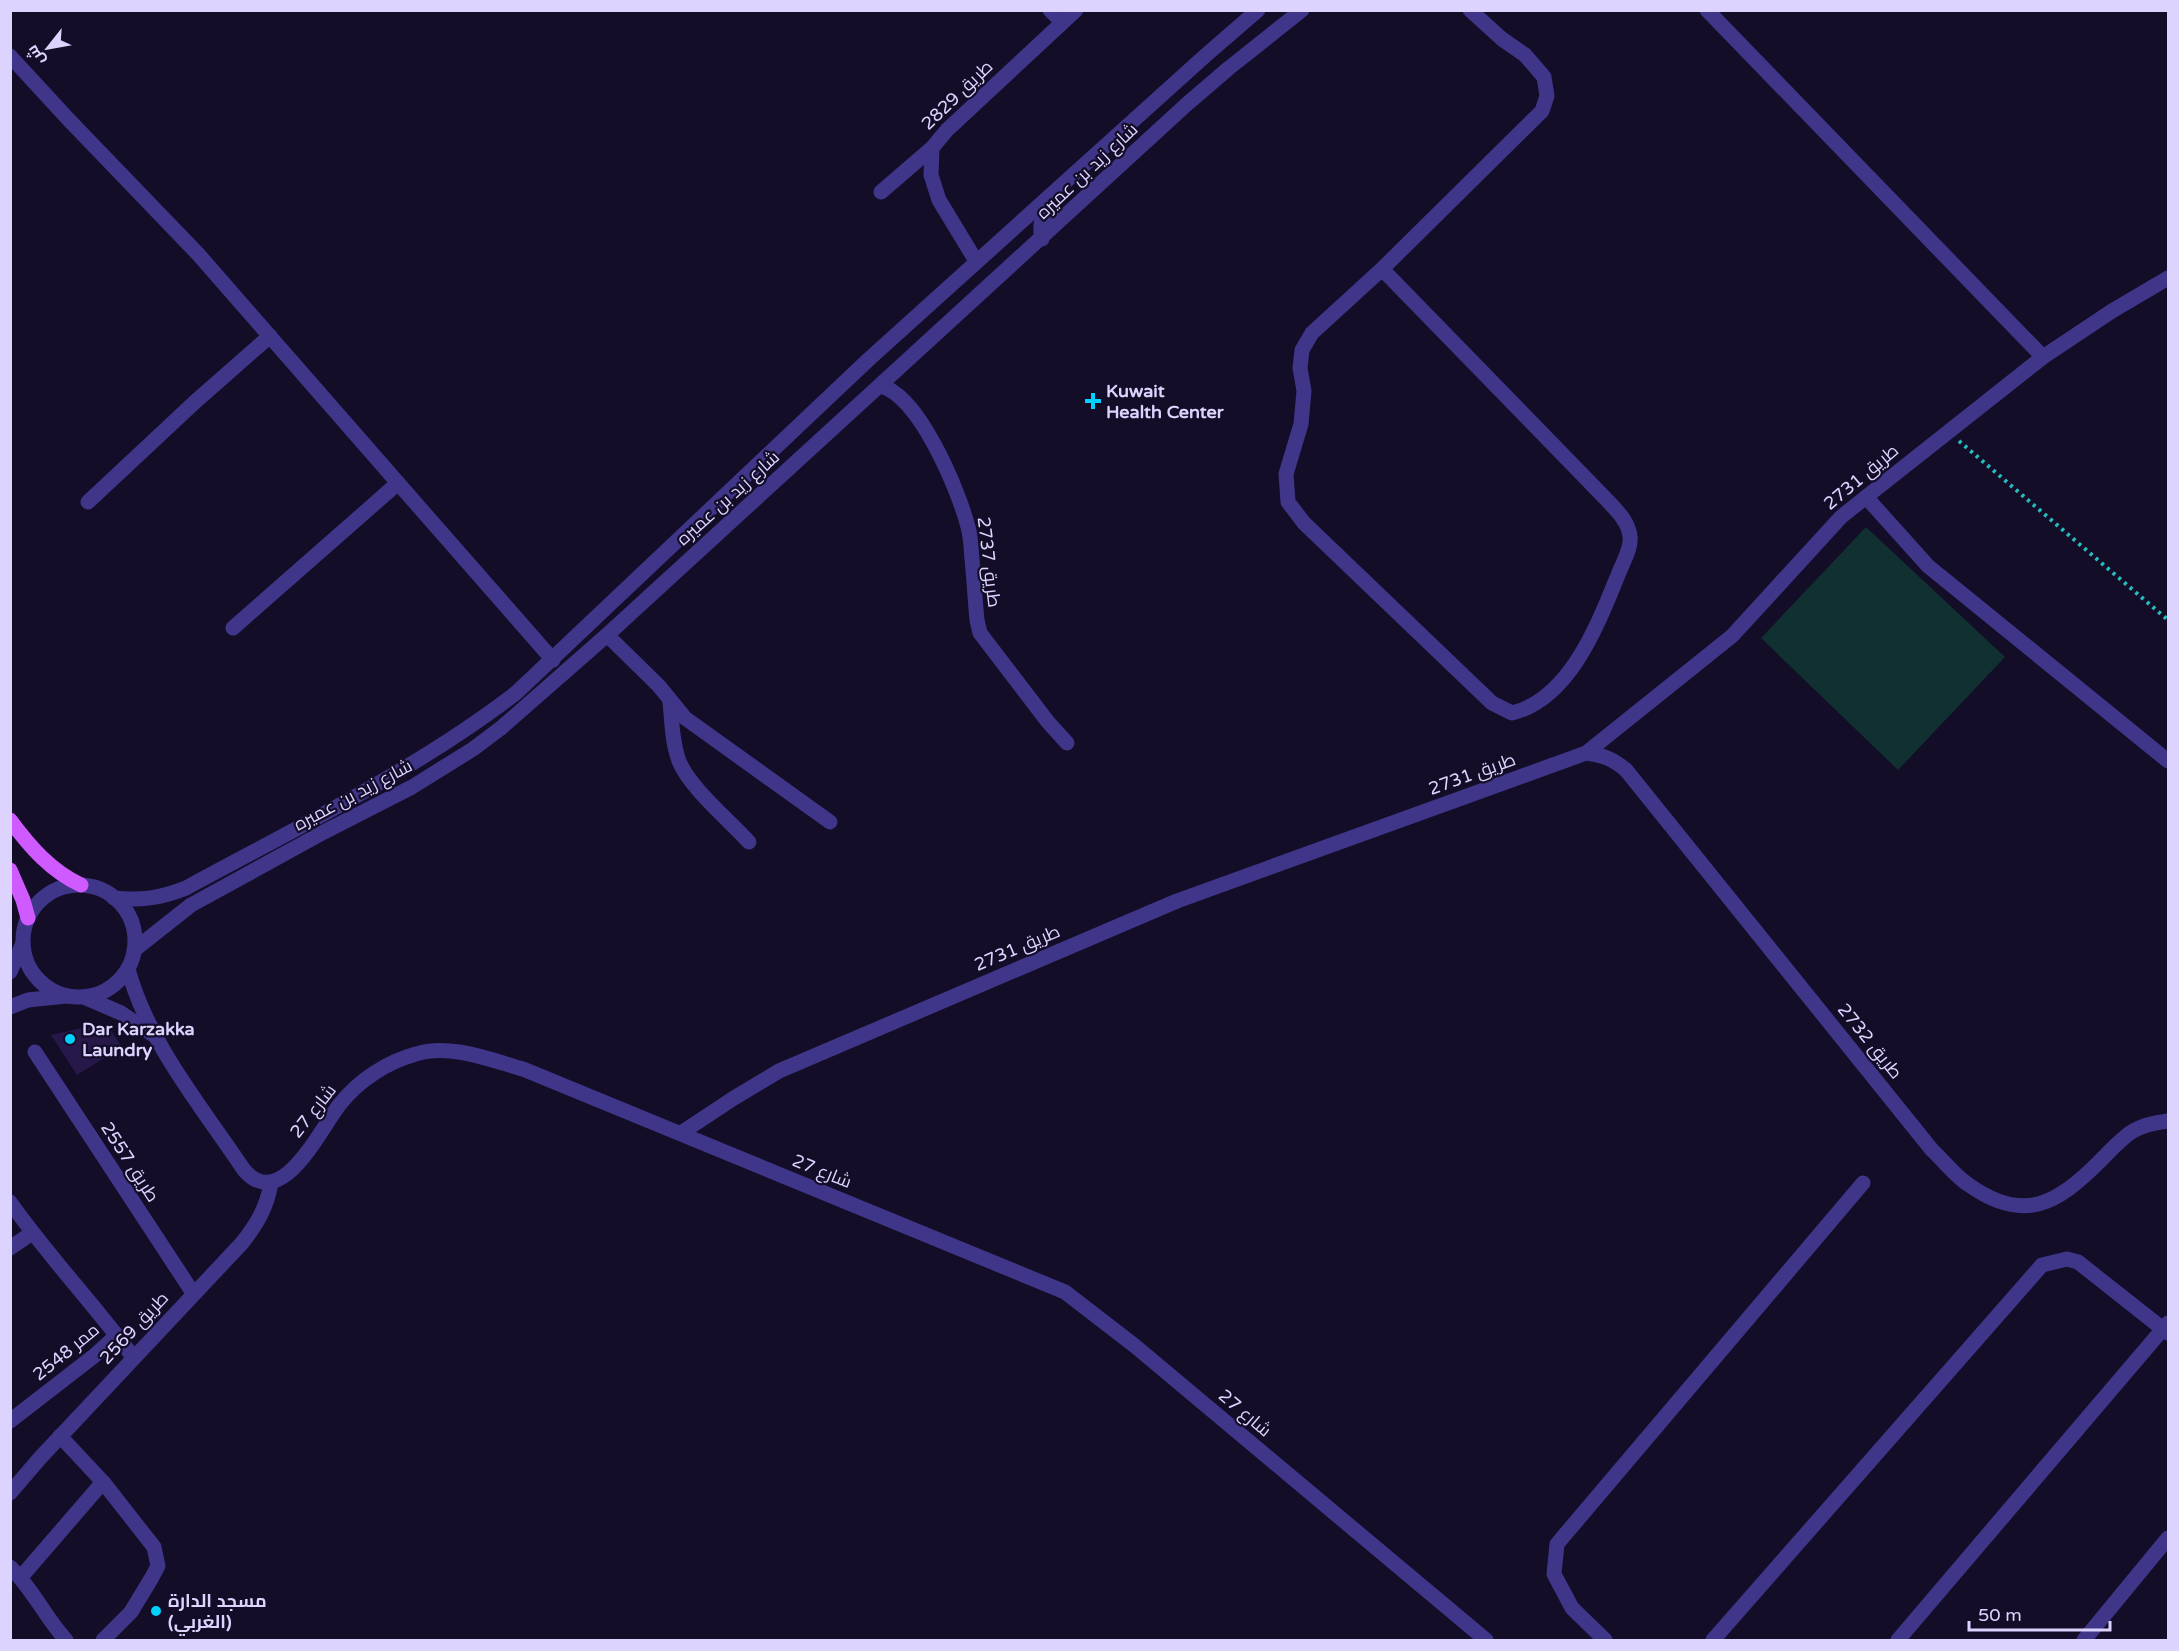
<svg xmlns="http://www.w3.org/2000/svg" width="2179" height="1651" font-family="'Varela Round',Cairo,sans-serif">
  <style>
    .green { fill: #103031 }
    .building { fill: #261849 }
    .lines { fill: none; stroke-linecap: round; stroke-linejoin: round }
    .path { stroke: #27bdc0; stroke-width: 4; stroke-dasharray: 3 4.5; stroke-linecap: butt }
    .minor { stroke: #3f3589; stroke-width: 15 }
    .major { stroke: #cf5aff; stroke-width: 15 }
    .poi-dot { fill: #00d0fe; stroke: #140d27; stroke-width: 2 }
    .labels { text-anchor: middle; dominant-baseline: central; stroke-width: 4.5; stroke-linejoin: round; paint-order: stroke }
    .street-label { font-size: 18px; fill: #dcd3ff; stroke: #140d27 }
    .poi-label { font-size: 18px; font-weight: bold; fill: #dcd3ff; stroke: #140d27; text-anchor: start }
  </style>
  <rect width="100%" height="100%" fill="#140d27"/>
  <polygon class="green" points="1866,527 2005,657 1898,770 1761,638"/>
  <polygon class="building" points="100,1024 110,1029 122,1047 77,1075 51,1035"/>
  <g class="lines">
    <polyline class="path" points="1959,441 2168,620"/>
    <g class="minor">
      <polyline points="1050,10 1062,22"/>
      <polyline points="1707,10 2043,357"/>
      <polyline points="10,56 69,120 198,254 398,483"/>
      <polyline points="932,148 931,175 939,200 976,261"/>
      <polyline points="881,192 932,148 947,130 1076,10"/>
      <path d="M 1042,239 C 1038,222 1044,211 1056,200"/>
      <path d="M 1382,269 L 1605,498 C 1615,509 1628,520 1630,536 C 1632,548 1622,564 1618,575 C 1598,624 1570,699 1512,713 L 1492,703 L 1304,523 L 1288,502 L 1286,474 L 1301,424 L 1304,391 L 1300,368 L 1302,350 L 1312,333 L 1382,269 L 1542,111 L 1547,96 L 1544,77 L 1525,55 L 1502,39 L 1470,10"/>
      <path d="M 880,386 C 918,393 959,491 968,527 C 971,537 971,549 972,559 C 974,579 975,600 977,620 L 980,633 L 1048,722 L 1067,743"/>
      <polyline points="1866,497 1928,566 2168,761"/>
      <polyline points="88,502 196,401 270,336"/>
      <polyline points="233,628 398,483 553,660"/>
      <polyline points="607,635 659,686 685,718 830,822"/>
      <path d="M 670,702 C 672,722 672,742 679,761 C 689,787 729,820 749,842"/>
      <path d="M 1586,753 C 1603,755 1613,759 1626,770 L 1932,1150 C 1944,1161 1955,1176 1969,1185 C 2024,1224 2057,1204 2100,1161 C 2125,1136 2132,1125 2168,1121"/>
      <circle cx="79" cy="941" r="56"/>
      <path d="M 114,898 C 140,901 161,898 186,888 C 298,827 414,771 516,693 L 868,360 L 1206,55 L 1258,10"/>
      <polyline points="134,950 191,905 324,832 412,787 473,749 501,728 607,635 1187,104 1229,68 1302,10"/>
      <path d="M 128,969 C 148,1043 202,1107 244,1170 C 282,1214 321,1127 340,1104 C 359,1080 387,1062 416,1054 C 449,1043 491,1060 523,1069 L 1065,1292 L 1135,1346 L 1486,1640"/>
      <polyline points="10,972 23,943"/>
      <polyline points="84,997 121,1013 152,1034"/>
      <polyline points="10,1007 28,1000 66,996"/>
      <polyline points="35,1052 193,1293"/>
      <polyline points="681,1133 734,1098 779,1071 1177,901 1586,753 1732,636 1841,517 1866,497 2043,357 2112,311 2168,278"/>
      <path d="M 10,1202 C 48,1256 94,1304 133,1357"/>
      <polyline points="10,1248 32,1233"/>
      <polyline points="10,1421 94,1356 117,1335"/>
      <polyline points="60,1436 103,1482 154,1547 158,1566 151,1579 131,1612 103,1640"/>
      <path d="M 10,1493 L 40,1458 L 242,1243 C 257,1224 267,1207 271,1183"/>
      <path d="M 10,1567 C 33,1589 45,1617 66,1640"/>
      <polyline points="21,1577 103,1482"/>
      <polyline points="1605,1640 1572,1608 1554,1574 1557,1544 1863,1183"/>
      <polyline points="1713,1640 2042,1265 2067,1259 2078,1262 2168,1333"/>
      <polyline points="1898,1640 2168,1323"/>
      <polyline points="2084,1640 2168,1538"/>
    </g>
    <g class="major">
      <path d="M 10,820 C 30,847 51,871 81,885"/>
      <polyline points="10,870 23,900 28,918"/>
    </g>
  </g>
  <g class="poi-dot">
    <path d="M1090 392h6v6h6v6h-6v6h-6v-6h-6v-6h6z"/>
    <circle cx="70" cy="1039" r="6"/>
    <circle cx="156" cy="1611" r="6"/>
  </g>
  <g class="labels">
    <g class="street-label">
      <text transform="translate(957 95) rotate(-44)">طريق 2829</text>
      <text transform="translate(1087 171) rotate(-43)">شارع زيد بن عميره</text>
      <text transform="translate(1861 477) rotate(-40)">طريق 2731</text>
      <text transform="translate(728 498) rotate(-42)">شارع زيد بن عميره</text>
      <text transform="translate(989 562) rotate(83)">طريق 2737</text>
      <text transform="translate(1472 774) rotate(-20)">طريق 2731</text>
      <text transform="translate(353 795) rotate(-28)">شارع زيد بن عميره</text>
      <text transform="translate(1017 948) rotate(-23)">طريق 2731</text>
      <text transform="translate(1870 1041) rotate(51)">طريق 2732</text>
      <text transform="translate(313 1111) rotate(-52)">شارع 27</text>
      <text transform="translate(130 1162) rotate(57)">طريق 2557</text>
      <text transform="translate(822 1171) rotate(22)">شارع 27</text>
      <text transform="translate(134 1328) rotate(-47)">طريق 2569</text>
      <text transform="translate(66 1352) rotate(-39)">ممر 2548</text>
      <text transform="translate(1245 1413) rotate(40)">شارع 27</text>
    </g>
    <g class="poi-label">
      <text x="1106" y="391">Kuwait<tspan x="1106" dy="21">Health Center</tspan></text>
      <text x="82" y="1029">Dar Karzakka<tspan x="82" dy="21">Laundry</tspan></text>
      <text x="168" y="1601">مسجد الدارة<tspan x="168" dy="21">(الغربي)</tspan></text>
    </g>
  </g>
  <rect width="2179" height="1651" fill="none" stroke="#dcd3ff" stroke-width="24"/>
  <g transform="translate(48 48) rotate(239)" stroke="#140d27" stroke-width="4.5" paint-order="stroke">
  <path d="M0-4.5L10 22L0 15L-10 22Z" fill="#dcd3ff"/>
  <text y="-9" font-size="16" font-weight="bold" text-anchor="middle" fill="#dcd3ff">ش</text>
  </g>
  <path d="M1969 1621v9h141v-9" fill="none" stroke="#dcd3ff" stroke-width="3"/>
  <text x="1978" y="1621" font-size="18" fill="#dcd3ff" stroke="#140d27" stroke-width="4.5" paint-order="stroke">50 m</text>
</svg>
